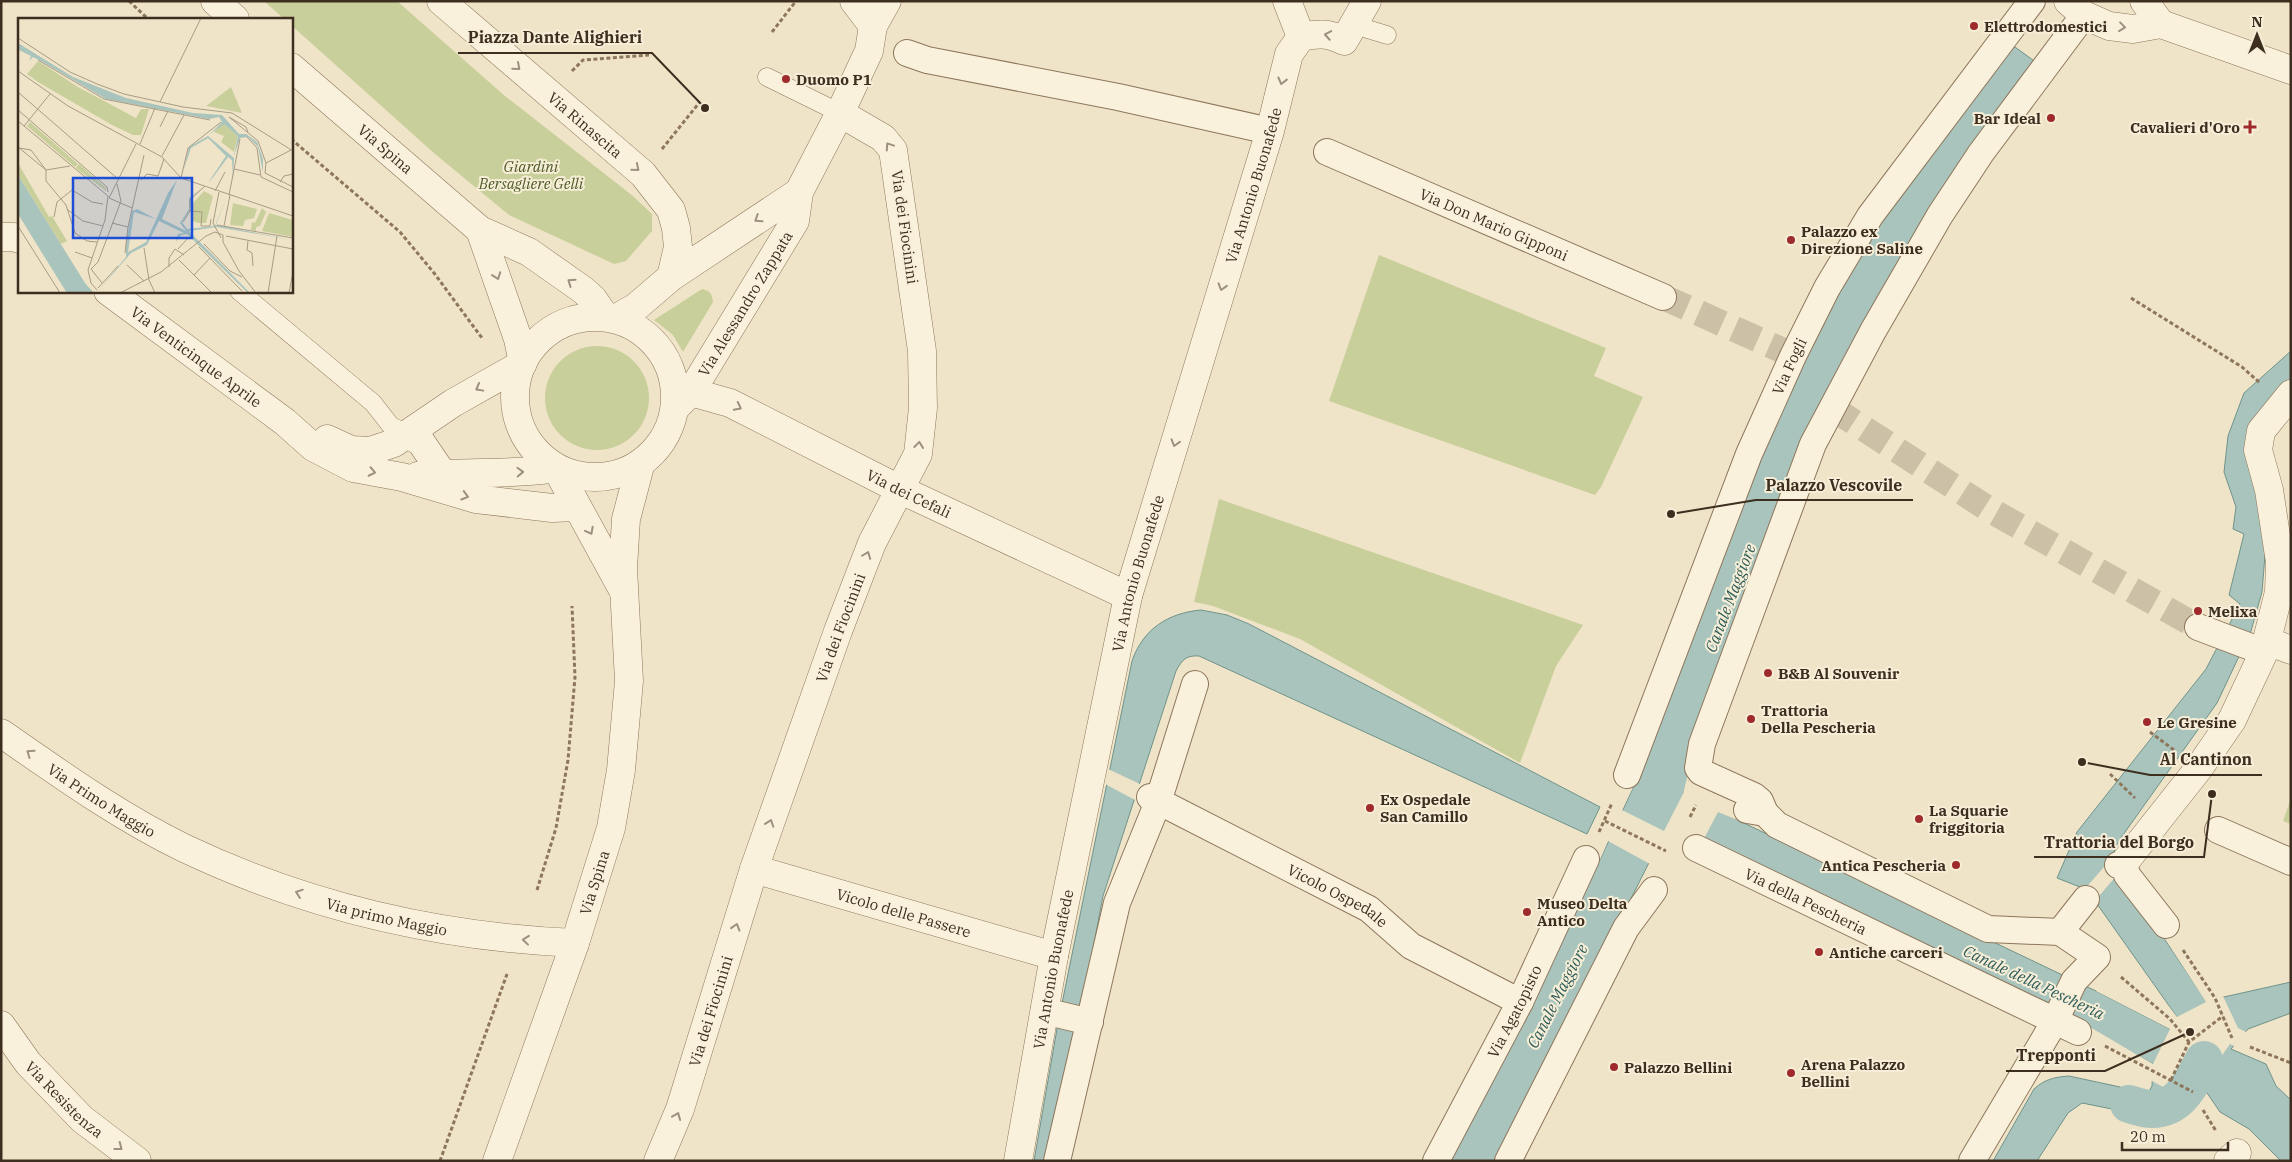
<svg xmlns="http://www.w3.org/2000/svg" width="2292" height="1162" font-family="'IBM Plex Serif',serif">
  <style>
    .green { fill: #c9cf9b }
    .water { fill: #a9c4bc; stroke: #6f938a }
    .pier { fill: #f0e4c8 }
    .lines { fill: none; stroke-linecap: round; stroke-linejoin: round }
    .canal { stroke: #a9c4bc; stroke-width: 38 }
    .pedestrian-tunnel { stroke: #ccc0a6; stroke-width: 26; stroke-dasharray: 26 13; stroke-linecap: butt }
    .service-casing { stroke: #8d765c; stroke-width: 19 }
    .pedestrian-casing { stroke: #8d765c; stroke-width: 28 }
    .minor-casing { stroke: #8d765c; stroke-width: 29 }
    .tertiary-casing { stroke: #8d765c; stroke-width: 29 }
    .path { stroke: #8d765c; stroke-width: 3; stroke-dasharray: 4 2.5; stroke-linecap: butt }
    .service { stroke: #faf1dc; stroke-width: 18 }
    .pedestrian { stroke: #faf1dc; stroke-width: 26 }
    .minor { stroke: #faf1dc; stroke-width: 28 }
    .tertiary { stroke: #faf1dc; stroke-width: 28 }
    .oneway { stroke: #9c907e }
    .poi-dot { fill: #9e2a2b; stroke: #f7eed8; stroke-width: 2 }
    .labels { text-anchor: middle; dominant-baseline: central; stroke-width: 4; stroke-linejoin: round; paint-order: stroke }
    .poi-label { font-size: 15px; font-weight: bold; fill: #3d2e20; stroke: #f7eed8; text-anchor: start }
    .street-label { font-size: 15px; fill: #3d2e20; stroke: #f7eed8 }
    .park-label { font-size: 15px; font-style: italic; fill: #4d5a26; stroke: #f7eed8 }
    .water-label { font-size: 16px; font-style: italic; fill: #2f5d5a; stroke: #f7eed8 }
    .inset-road { fill: none; stroke: #a89b85; stroke-width: 1 }
    .view { fill: #1d4ed8; fill-opacity: 0.15; stroke: #1d4ed8; stroke-width: 2.5 }
    .inset-edge { fill: none; stroke: #3d2e20; stroke-width: 2.5 }
    .leader { fill: none; stroke: #3d2e20; stroke-width: 2 }
    .callout-dot { fill: #3d2e20; stroke: #f7eed8; stroke-width: 2 }
    .callout-label { font-size: 16px; text-anchor: middle; font-weight: bold; fill: #3d2e20; stroke: #f7eed8; stroke-width: 4; stroke-linejoin: round; paint-order: stroke }
  </style>
  <rect width="100%" height="100%" fill="#f0e4c8"/>
  <g class="green">
    <polygon points="264,1 397,1 505,96 633,196 652,214 652,231 626,261 614,264 509,215 435,154 291,25 291,19 284,19"/>
    <polygon points="1379,255 1606,348 1594,376 1643,397 1601,487 1595,495 1329,401"/>
    <path d="M 702,289 C 710,291 712,293 713,302 L 683,352 L 673,335 L 654,320 Z"/>
    <circle cx="597" cy="398" r="52"/>
    <polygon points="1219,499 1583,625 1556,666 1520,763 1300,639 1213,606 1194,602"/>
    <polygon points="2291,798 2291,824 2283,821"/>
  </g>
  <g class="water">
    <path d="M 2015,47 L 2037,63 L 1874,310 L 1683,794 L 2096,991 L 2170,1029 L 2177,1017 L 2097,904 L 2085,889 L 2057,878 L 2077,832 L 2206,669 L 2240,604 L 2229,595 L 2244,534 L 2233,529 L 2236,507 L 2224,472 L 2228,436 L 2244,393 L 2291,351 L 2291,381 L 2268,405 L 2265,555 L 2262,592 L 2251,631 L 2217,703 L 2118,842 L 2111,859 L 2206,1001 L 2291,982 L 2291,1013 L 2248,1029 L 2231,1049 L 2266,1064 L 2276,1086 L 2291,1100 L 2291,1161 L 2281,1161 L 2249,1129 L 2220,1112 L 2203,1087 L 2174,1095 L 2180,1104 L 2167,1120 L 2082,1103 L 2068,1113 L 2037,1161 L 1993,1161 L 2034,1089 C 2045,1079 2055,1077 2069,1076 L 2148,1093 L 2152,1086 L 2153,1064 L 2064,1014 L 1665,831 L 1499,1161 L 1448,1161 L 1599,862 L 1638,777 L 1758,464 L 1799,370 L 1863,244 L 2000,55 Z"/>
    <path d="M 1201,610 L 1227,615 L 1249,624 L 1600,807 L 1587,834 L 1199,656 C 1186,655 1182,660 1176,671 L 1103,896 L 1053,1161 L 1034,1161 L 1058,1023 L 1132,661 C 1143,629 1168,613 1201,610 Z"/>
  </g>
  <g class="pier">
    <polygon points="1108,769 1142,785 1137,801 1105,784"/>
    <polygon points="1689,770 1691,771 1686,793 1743,819 1742,822 1718,812 1699,848 1666,834 1644,881 1641,880 1650,864 1608,841 1599,862 1597,861 1635,776 1638,777 1622,810 1664,831 1683,794"/>
    <polygon points="2111,859 2118,874 2093,903 2083,891"/>
    <polygon points="2162,930 2208,999 2223,996 2238,1028 2248,1033 2236,1047 2230,1044 2200,1087 2213,1105 2202,1090 2180,1096 2150,1080 2150,1066 2081,1027 2083,1023 2153,1064 2170,1029 2096,991 2098,989 2169,1025 2174,1018 2135,963 2177,1017 2206,1002 2160,931"/>
  </g>
  <g class="lines">
    <path class="canal" d="M 2129,1104 C 2136,1106 2145,1109 2152,1109 C 2181,1109 2192,1081 2204,1060"/>
    <g class="pedestrian-tunnel">
      <polyline points="1663,297 1786,352"/>
      <polyline points="1832,408 1990,510 2198,627"/>
    </g>
    <defs>
      <g id="service">
        <polyline points="1354,25 1387,35"/>
        <polyline points="767,77 840,113"/>
        <polyline points="239,291 373,403 391,426 408,434"/>
      </g>
      <g id="pedestrian">
        <polyline points="907,53 927,60 1118,97 1270,131"/>
        <path id="s1" d="M 1327,152 L 1663,297"/>
        <polyline points="2198,627 2264,652"/>
        <path id="s2" d="M 1627,775 L 1749,454 L 1793,356 L 1827,288 L 1870,216 L 2032,1"/>
        <path id="s3" d="M 1150,797 L 1369,909 L 1411,946 L 1520,1002"/>
        <polyline points="1747,810 1765,813 1777,825 1988,929 2060,932 2086,899"/>
        <polyline points="1765,813 1760,801 1754,796 1701,772 1698,768 1702,744 1813,444 1873,331 1940,215 1981,153 2084,15"/>
        <polyline points="2218,830 2291,862"/>
        <path id="s4" d="M 1696,848 L 2078,1032"/>
        <polyline points="2118,865 2124,863 2127,875 2166,925"/>
        <polyline points="1044,1011 1090,1022"/>
        <polyline points="1057,1161 1117,903 1158,802 1195,684"/>
        <path id="s5" d="M 1436,1161 L 1520,1002 L 1586,859"/>
        <polyline points="1508,1161 1626,928 1654,890"/>
        <polyline points="1972,1161 2055,1021 2074,981 2097,957 2060,932"/>
      </g>
      <g id="minor">
        <path id="s6" d="M 441,1 L 643,174 L 671,210 L 676,228 L 678,247 L 671,277"/>
        <polyline points="854,1 873,26"/>
        <polyline points="1287,1 1301,37"/>
        <polyline points="2068,1 2084,15 2109,26 2133,29 2161,24 2291,70"/>
        <polyline points="2144,1 2161,24"/>
        <path d="M 1301,37 C 1318,33 1329,33 1344,41 L 1367,1"/>
        <polyline points="1,237 14,237 19,239"/>
        <path id="s7" d="M 108,291 L 285,422 L 313,447 L 353,468 L 402,477 L 476,499 L 552,508 L 577,507"/>
        <polyline points="615,319 636,307 671,277 799,192"/>
        <path id="s8" d="M 691,392 L 730,403 L 901,490 L 1128,596"/>
        <path id="s9" d="M 676,407 L 691,392 L 795,221 L 799,192 L 840,113 L 869,51 L 873,26 L 887,1"/>
        <polyline points="408,434 421,442 442,473"/>
        <polyline points="327,439 351,450 370,451 394,443 453,403 522,364"/>
        <path d="M 418,476 C 463,471 508,475 552,469"/>
        <polyline points="2267,641 2291,650"/>
        <path id="s10" d="M 1,733 C 60,774 120,817 184,848 C 306,906 440,937 575,943"/>
        <polyline points="2124,863 2199,768 2232,720 2264,652 2279,592 2280,562 2269,490 2258,450 2261,431 2291,394"/>
        <path id="s11" d="M 754,869 L 1054,956"/>
        <path id="s12" d="M 1,1025 L 28,1063 L 82,1119 L 137,1161"/>
        <path id="s13" d="M 658,1161 L 680,1109 L 754,869 L 838,631 L 872,543 L 918,454 L 923,408 L 922,351 L 893,150 L 883,138 L 840,113"/>
        <path id="s14" d="M 1018,1161 L 1054,956 L 1128,596 L 1270,131 L 1289,54 L 1301,37"/>
        <polyline points="2228,1161 2237,1153"/>
      </g>
      <g id="tertiary">
        <polyline points="215,1 235,19"/>
        <path id="s15" d="M 291,67 L 480,230 L 529,252 L 583,290 L 593,299 L 605,316"/>
        <polyline points="480,230 518,339 523,363"/>
        <circle cx="595" cy="397" r="80"/>
        <polyline points="559,473 623,590"/>
        <path id="s16" d="M 497,1161 L 575,943 L 611,828 L 621,770 L 629,681 L 623,568 L 626,519 L 640,466"/>
      </g>
    </defs>
    <use href="#service" class="service-casing"/>
    <use href="#pedestrian" class="pedestrian-casing"/>
    <use href="#minor" class="minor-casing"/>
    <use href="#tertiary" class="tertiary-casing"/>
    <g class="path">
      <polyline points="129,1 148,19"/>
      <polyline points="772,32 796,1"/>
      <polyline points="572,71 583,60 649,55"/>
      <polyline points="291,139 400,232 434,273 482,338"/>
      <polyline points="662,149 699,103"/>
      <polyline points="2131,298 2242,367 2260,383"/>
      <polyline points="2150,732 2174,750"/>
      <polyline points="2110,774 2135,798"/>
      <polyline points="1690,817 1696,805"/>
      <polyline points="1605,821 1666,851"/>
      <polyline points="1599,832 1612,803"/>
      <polyline points="537,890 556,828 568,760 575,677 572,606"/>
      <polyline points="2183,950 2215,998 2232,1038"/>
      <polyline points="2121,977 2170,1019 2189,1042"/>
      <polyline points="2105,1046 2193,1092"/>
      <polyline points="2250,1047 2291,1063"/>
      <polyline points="2171,1080 2189,1042 2223,1016"/>
      <polyline points="2203,1110 2216,1131"/>
      <polyline points="440,1161 507,974"/>
    </g>
    <use href="#service" class="service"/>
    <use href="#pedestrian" class="pedestrian"/>
    <use href="#minor" class="minor"/>
    <use href="#tertiary" class="tertiary"/>
  </g>
  <defs><path id="oneway-chevron" d="M-2-3.5L2.5 0L-2 3.5" fill="none" stroke-width="1.6" stroke-linecap="round" stroke-linejoin="round" transform="scale(1.25)"/></defs>
  <g class="oneway">
    <use href="#oneway-chevron" transform="translate(2122 27) rotate(7)"/>
    <use href="#oneway-chevron" transform="translate(1328 35) rotate(-170)"/>
    <use href="#oneway-chevron" transform="translate(517 67) rotate(41)"/>
    <use href="#oneway-chevron" transform="translate(1282 81) rotate(104)"/>
    <use href="#oneway-chevron" transform="translate(889 146) rotate(-124)"/>
    <use href="#oneway-chevron" transform="translate(636 168) rotate(40)"/>
    <use href="#oneway-chevron" transform="translate(758 219) rotate(147)"/>
    <use href="#oneway-chevron" transform="translate(497 276) rotate(70)"/>
    <use href="#oneway-chevron" transform="translate(571 282) rotate(-145)"/>
    <use href="#oneway-chevron" transform="translate(1222 287) rotate(107)"/>
    <use href="#oneway-chevron" transform="translate(479 388) rotate(151)"/>
    <use href="#oneway-chevron" transform="translate(738 407) rotate(27)"/>
    <use href="#oneway-chevron" transform="translate(1175 443) rotate(107)"/>
    <use href="#oneway-chevron" transform="translate(919 445) rotate(-83)"/>
    <use href="#oneway-chevron" transform="translate(372 472) rotate(12)"/>
    <use href="#oneway-chevron" transform="translate(520 472) rotate(-2)"/>
    <use href="#oneway-chevron" transform="translate(465 496) rotate(16)"/>
    <use href="#oneway-chevron" transform="translate(590 531) rotate(62)"/>
    <use href="#oneway-chevron" transform="translate(867 555) rotate(-69)"/>
    <use href="#oneway-chevron" transform="translate(30 753) rotate(-145)"/>
    <use href="#oneway-chevron" transform="translate(770 823) rotate(-71)"/>
    <use href="#oneway-chevron" transform="translate(299 893) rotate(-161)"/>
    <use href="#oneway-chevron" transform="translate(736 927) rotate(-73)"/>
    <use href="#oneway-chevron" transform="translate(526 940) rotate(-174)"/>
    <use href="#oneway-chevron" transform="translate(677 1116) rotate(-68)"/>
    <use href="#oneway-chevron" transform="translate(119 1147) rotate(38)"/>
  </g>
  <g class="poi-dot">
    <circle cx="1974" cy="26" r="5"/>
    <circle cx="786" cy="79" r="5"/>
    <circle cx="2051" cy="118" r="5"/>
    <path d="M2247.5 119.5h5v5h5v5h-5v5h-5v-5h-5v-5h5z"/>
    <circle cx="1791" cy="240" r="5"/>
    <circle cx="2198" cy="611" r="5"/>
    <circle cx="1768" cy="673" r="5"/>
    <circle cx="1751" cy="719" r="5"/>
    <circle cx="2147" cy="722" r="5"/>
    <circle cx="1370" cy="808" r="5"/>
    <circle cx="1919" cy="819" r="5"/>
    <circle cx="1956" cy="865" r="5"/>
    <circle cx="1527" cy="912" r="5"/>
    <circle cx="1819" cy="952" r="5"/>
    <circle cx="1614" cy="1067" r="5"/>
    <circle cx="1791" cy="1073" r="5"/>
  </g>
  <g class="labels">
    <g class="poi-label">
      <text x="1984" y="26">Elettrodomestici</text>
      <text x="796" y="79">Duomo P1</text>
      <text x="2041" y="118" text-anchor="end">Bar Ideal</text>
      <text x="2240" y="127" text-anchor="end">Cavalieri d'Oro</text>
      <text x="1801" y="231">Palazzo ex<tspan x="1801" dy="17">Direzione Saline</tspan></text>
      <text x="2208" y="611">Melixa</text>
      <text x="1778" y="673">B&amp;B Al Souvenir</text>
      <text x="1761" y="710">Trattoria<tspan x="1761" dy="17">Della Pescheria</tspan></text>
      <text x="2157" y="722">Le Gresine</text>
      <text x="1380" y="799">Ex Ospedale<tspan x="1380" dy="17">San Camillo</tspan></text>
      <text x="1929" y="810">La Squarie<tspan x="1929" dy="17">friggitoria</tspan></text>
      <text x="1946" y="865" text-anchor="end">Antica Pescheria</text>
      <text x="1537" y="903">Museo Delta<tspan x="1537" dy="17">Antico</tspan></text>
      <text x="1829" y="952">Antiche carceri</text>
      <text x="1801" y="1064">Arena Palazzo<tspan x="1801" dy="17">Bellini</tspan></text>
      <text x="1624" y="1067">Palazzo Bellini</text>
    </g>
    <g class="street-label">
      <text stroke="none"><textPath href="#s6" startOffset="190">Via Rinascita</textPath></text>
      <text stroke="none"><textPath href="#s15" startOffset="125">Via Spina</textPath></text>
      <text stroke="none"><textPath href="#s14" startOffset="1005">Via Antonio Buonafede</textPath></text>
      <text stroke="none"><textPath href="#s1" startOffset="182">Via Don Mario Gipponi</textPath></text>
      <text transform="translate(905 227) rotate(82)">Via dei Fiocinini</text>
      <text stroke="none"><textPath href="#s9" startOffset="125">Via Alessandro Zappata</textPath></text>
      <text stroke="none"><textPath href="#s7" startOffset="110">Via Venticinque Aprile</textPath></text>
      <text stroke="none"><textPath href="#s2" startOffset="440">Via Fogli</textPath></text>
      <text stroke="none"><textPath href="#s8" startOffset="241">Via dei Cefali</textPath></text>
      <text stroke="none"><textPath href="#s14" startOffset="600">Via Antonio Buonafede</textPath></text>
      <text stroke="none"><textPath href="#s13" startOffset="564">Via dei Fiocinini</textPath></text>
      <text stroke="none"><textPath href="#s10" startOffset="121">Via Primo Maggio</textPath></text>
      <text stroke="none"><textPath href="#s16" startOffset="295">Via Spina</textPath></text>
      <text stroke="none"><textPath href="#s3" startOffset="212">Vicolo Ospedale</textPath></text>
      <text stroke="none"><textPath href="#s4" startOffset="122">Via della Pescheria</textPath></text>
      <text stroke="none"><textPath href="#s11" startOffset="156">Vicolo delle Passere</textPath></text>
      <text stroke="none"><textPath href="#s10" startOffset="431">Via primo Maggio</textPath></text>
      <text stroke="none"><textPath href="#s14" startOffset="195">Via Antonio Buonafede</textPath></text>
      <text stroke="none"><textPath href="#s5" startOffset="169">Via Agatopisto</textPath></text>
      <text stroke="none"><textPath href="#s13" startOffset="159">Via dei Fiocinini</textPath></text>
      <text stroke="none"><textPath href="#s12" startOffset="98">Via Resistenza</textPath></text>
    </g>
    <g class="park-label">
      <text x="531" y="166">Giardini<tspan x="531" dy="17">Bersagliere Gelli</tspan></text>
    </g>
    <g class="water-label">
      <text transform="translate(1730 598) rotate(-69)">Canale Maggiore</text>
      <text transform="translate(2034 982) rotate(25)">Canale della Pescheria</text>
      <text transform="translate(1557 996) rotate(-63)">Canale Maggiore</text>
    </g>
  </g>
  <g transform="translate(18 18)">
    <rect width="275" height="275" fill="#f0e4c8"/>
    <path d="M 20,43 L 60,69 L 118,100 L 123,91 L 131,91 L 123,117 L 115,117 L 94,107 L 20,64 L 9,56 ZM 213,69 L 224,95 L 188,88 ZM 12,104 L 60,146 L 57,149 L 9,108 ZM 205,105 L 220,118 L 216,134 L 203,124 L 206,118 L 196,114 ZM 0,145 L 31,199 L 34,198 L 49,223 L 43,226 L 0,157 ZM 61,146 L 88,170 L 88,173 L 58,150 ZM 186,173 L 195,178 L 188,205 L 180,205 L 173,202 L 175,185 ZM 215,185 L 239,191 L 236,200 L 227,202 L 225,208 L 212,207 ZM 244,190 L 248,194 L 242,208 L 238,209 L 238,213 L 233,212 L 234,204 L 237,205 ZM 251,195 L 275,202 L 275,219 L 244,213 Z" fill="#c9cf9b"/>
    <path d="M 0,25 L 55,59 L 108,80 L 175,95 L 204,97 L 221,116 L 228,116 L 239,124 L 245,141 L 245,154 L 240,129 L 230,119 L 222,120 L 216,138 L 220,118 L 206,106 L 191,117 L 204,104 L 201,99 L 191,101 L 88,81 L 23,43 L 15,39 L 11,43 L 13,38 L 1,32 ZM 190,118 L 216,140 L 215,161 L 214,142 L 210,139 L 196,158 L 190,165 L 208,138 L 190,120 L 173,130 L 165,154 L 171,129 ZM 0,157 L 67,265 L 76,275 L 49,275 L 47,272 L 0,196 ZM 159,162 L 144,201 L 168,213 L 162,205 L 171,191 L 171,180 L 185,169 L 174,179 L 172,192 L 164,204 L 169,211 L 197,208 L 209,178 L 198,207 L 275,222 L 199,209 L 171,213 L 232,275 L 230,275 L 169,216 L 163,217 L 158,224 L 160,216 L 166,215 L 141,203 L 129,227 L 113,235 L 81,272 L 108,239 L 108,224 L 114,193 L 119,191 L 138,201 L 116,194 L 110,234 L 128,224 L 150,175 Z" fill="#a9c4bc"/>
    <path class="inset-road" d="M 0,20 L 52,54 L 79,66 L 106,76 L 165,89 L 214,95 L 275,133M 20,42 L 86,81 L 192,102M 0,53 L 50,88 L 144,139 L 163,160 L 275,198M 0,74 L 100,161M 142,84 L 183,0M 0,92 L 89,169 L 90,174M 211,99 L 240,123 L 248,145M 211,99 L 228,109 L 230,114M 0,103 L 90,178 L 87,202 L 70,252 L 73,265 L 79,272M 6,108 L 32,76M 142,109 L 150,93M 229,119 L 239,130 L 243,159 L 275,174M 122,126 L 137,90M 0,129 L 28,152 L 52,148M 1,130 L 13,132 L 28,152 L 28,163 L 48,187 L 57,215 L 69,223 L 79,224M 144,138 L 166,97M 216,151 L 242,157M 247,155 L 248,145 L 273,132M 247,155 L 275,169M 163,160 L 170,130 L 203,104M 123,162 L 129,156 L 140,158 L 146,141M 262,164 L 266,158 L 275,156M 197,173 L 207,154M 201,174 L 195,205 L 203,220M 211,177 L 222,121M 91,180 L 118,126M 91,180 L 114,190M 50,192 L 65,203 L 85,208M 172,193 L 184,194 L 183,208 L 192,208 L 193,201M 36,199 L 39,184 L 54,172 L 74,184 L 85,186M 165,204 L 172,193 L 172,182 L 187,168M 94,205 L 110,209M 199,207 L 275,220M 0,208 L 42,275M 206,208 L 212,177M 205,217 L 205,224 L 221,253 L 238,275M 208,218 L 275,231M 230,223 L 229,232 L 234,235 L 235,248M 186,226 L 212,253 L 224,259M 181,229 L 224,273M 126,230 L 131,262 L 137,275M 160,231 L 171,219M 57,234 L 74,240M 107,235 L 110,209 L 126,137M 161,242 L 194,275M 109,247 L 126,263M 151,249 L 151,240 L 157,231 L 166,237M 73,251 L 80,244 L 103,183 L 99,166M 73,251 L 84,265M 176,257 L 192,240M 80,270 L 100,248M 102,275 L 143,254 L 188,218 L 197,214 L 205,217M 250,275 L 259,218M 271,275 L 275,254"/>
    <path class="view" d="M 55,160 L 174,160 L 174,220 L 55,220 Z"/>
    <rect width="275" height="275" class="inset-edge"/>
  </g>
  <path class="leader" d="M705 108L652 53H458M1671 514L1756 500H1913M2082 762L2150 775H2262M2212 794L2204 857H2034M2190 1032L2105 1071H2006"/>
  <g class="callout-dot">
    <circle cx="705" cy="108" r="5"/>
    <circle cx="1671" cy="514" r="5"/>
    <circle cx="2082" cy="762" r="5"/>
    <circle cx="2212" cy="794" r="5"/>
    <circle cx="2190" cy="1032" r="5"/>
  </g>
  <g class="callout-label">
    <text x="555" y="43">Piazza Dante Alighieri</text>
    <text x="1834" y="491">Palazzo Vescovile</text>
    <text x="2206" y="765">Al Cantinon</text>
    <text x="2119" y="848">Trattoria del Borgo</text>
    <text x="2056" y="1061">Trepponti</text>
  </g>
  <rect width="2292" height="1162" fill="none" stroke="#3d2e20" stroke-width="5"/>
  <g transform="translate(2257 35)" stroke="#f7eed8" stroke-width="4" paint-order="stroke">
  <path d="M0-4L9 19L0 12L-9 19Z" fill="#3d2e20"/>
  <text y="-8" font-size="14" font-weight="bold" text-anchor="middle" fill="#3d2e20">N</text>
  </g>
  <path d="M2122 1142v8h106v-8" fill="none" stroke="#3d2e20" stroke-width="2.5"/>
  <text x="2130" y="1142" font-size="15" fill="#3d2e20" stroke="#f7eed8" stroke-width="4" paint-order="stroke">20 m</text>
</svg>
